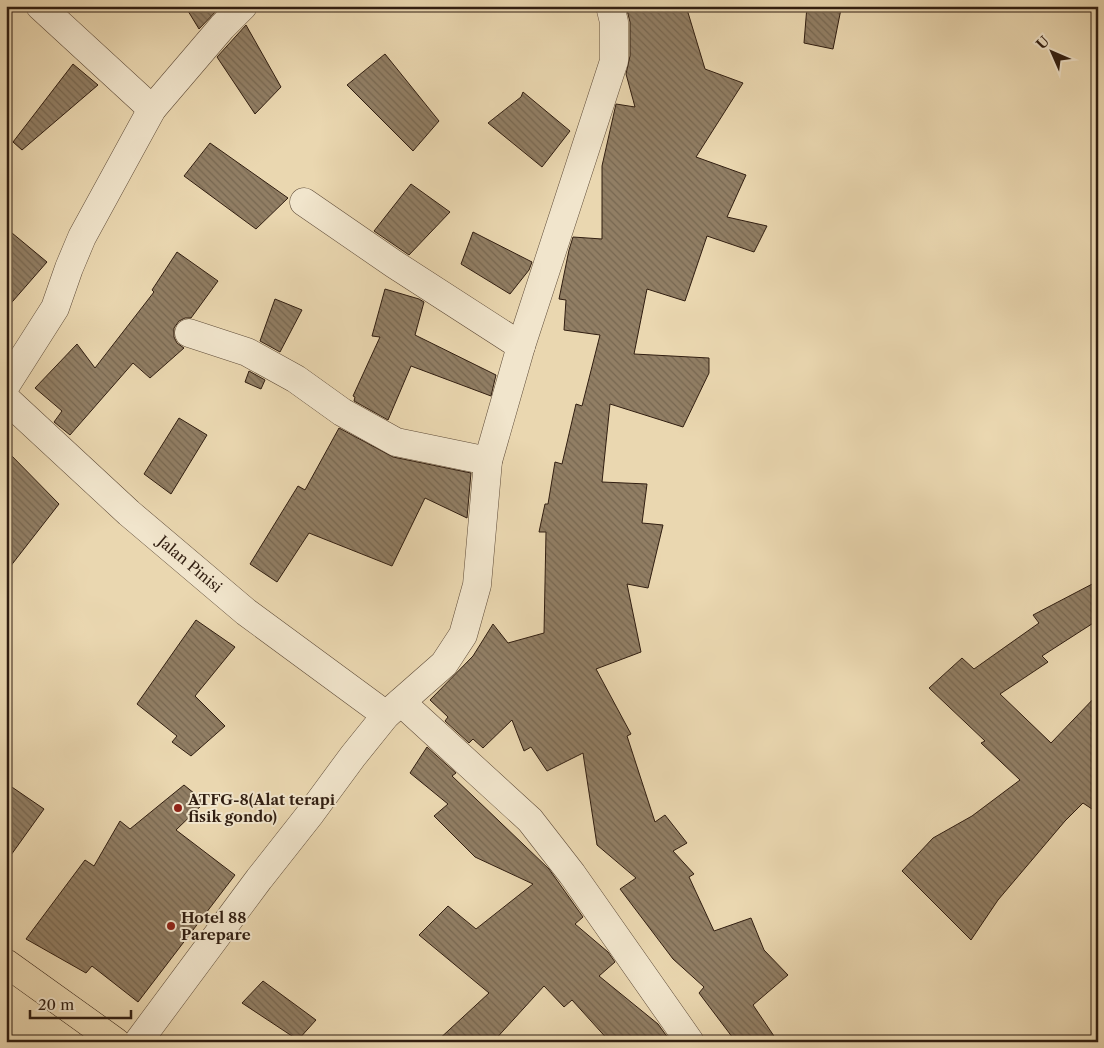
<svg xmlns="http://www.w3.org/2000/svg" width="1104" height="1048" font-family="'Libre Caslon Text',serif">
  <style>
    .building { fill: url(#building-back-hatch); stroke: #311e11 }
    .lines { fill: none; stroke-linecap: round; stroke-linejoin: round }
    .minor-casing { stroke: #5f4c39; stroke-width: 29 }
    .trunk-casing { stroke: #311e11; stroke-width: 29 }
    .minor { stroke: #f1e5cc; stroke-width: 28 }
    .trunk { stroke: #ead7b0; stroke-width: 28 }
    .poi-dot { fill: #8f2418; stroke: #f1e5cc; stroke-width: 2 }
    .labels { text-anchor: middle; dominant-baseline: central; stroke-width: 4; stroke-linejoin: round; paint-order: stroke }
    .street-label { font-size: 15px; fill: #311e11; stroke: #f1e5cc }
    .poi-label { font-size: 15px; font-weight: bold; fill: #311e11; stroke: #f1e5cc; text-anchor: start }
  </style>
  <defs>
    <pattern id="building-back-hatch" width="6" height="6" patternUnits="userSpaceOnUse" patternTransform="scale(1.25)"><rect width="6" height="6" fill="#917e64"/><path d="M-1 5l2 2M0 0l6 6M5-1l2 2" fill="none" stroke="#776751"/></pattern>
  </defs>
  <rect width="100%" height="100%" fill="#ead7b0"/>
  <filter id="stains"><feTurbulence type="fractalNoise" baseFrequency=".004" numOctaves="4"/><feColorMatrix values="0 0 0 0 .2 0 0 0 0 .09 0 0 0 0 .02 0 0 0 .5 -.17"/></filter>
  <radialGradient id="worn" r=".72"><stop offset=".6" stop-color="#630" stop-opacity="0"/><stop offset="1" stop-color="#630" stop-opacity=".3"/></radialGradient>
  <g class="building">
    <polygon points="185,6 221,6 199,29"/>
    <polygon points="626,6 686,6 705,69 743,83 696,157 746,175 727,217 767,226 754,252 707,236 685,301 647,289 634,354 709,358 709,373 683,427 610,404 602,482 647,484 642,523 663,525 648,588 627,584 641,652 596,669 631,734 627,736 655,822 665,815 687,843 673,851 694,874 689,877 714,931 751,918 764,950 788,975 753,1005 778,1042 736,1042 699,993 704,987 673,959 620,889 636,878 597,845 583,753 547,771 531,747 524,751 512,720 483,748 473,739 469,743 445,721 448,717 430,700 473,656 493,624 508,643 544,633 546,532 539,532 545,504 548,504 555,462 562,464 576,404 582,406 600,335 564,330 566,300 559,299 569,250 573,237 602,239 602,166 616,104 635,107 626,74 630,56 630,22"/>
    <polygon points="807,6 841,9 833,49 804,43"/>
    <polygon points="246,25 281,87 255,114 217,57"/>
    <polygon points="385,54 439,121 413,151 347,85"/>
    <polygon points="73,64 98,85 22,150 13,142"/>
    <polygon points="523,92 570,131 542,167 488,123 521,97"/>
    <polygon points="210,143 288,198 256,229 184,176"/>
    <polygon points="411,184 450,212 409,255 374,231"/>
    <polygon points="6,228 47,262 6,309"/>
    <polygon points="473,232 532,262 529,270 510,294 461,264"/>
    <polygon points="177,252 218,281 191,318 185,318 179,321 174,328 174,337 177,343 184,348 150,378 133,363 70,435 54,422 62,411 35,388 77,344 95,368 154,292 152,290"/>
    <polygon points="385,289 419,299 424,302 415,335 496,375 491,396 411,366 388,420 354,401 355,397 353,396 380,337 372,336"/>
    <polygon points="275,299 302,310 280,352 260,341"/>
    <polygon points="249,371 265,380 261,389 245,382"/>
    <polygon points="179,418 207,435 171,494 144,474"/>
    <polygon points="339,428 393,457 471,473 467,518 425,498 392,566 309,533 277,582 250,564 298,486 305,490"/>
    <polygon points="6,450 59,504 6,572"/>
    <polygon points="1098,581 1098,620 1042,656 1048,662 1000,694 1051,743 1098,694 1098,813 1083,803 1065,821 998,900 971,940 902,871 933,838 972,816 1020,780 981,743 985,741 929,688 962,658 974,669 1039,623 1033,615"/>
    <polygon points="196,620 235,647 195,696 225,726 191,756 172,742 177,736 137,704"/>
    <polygon points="427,747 456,773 452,776 549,869 583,917 575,924 608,952 615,962 599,976 658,1024 671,1042 610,1042 572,1000 564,1007 544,986 493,1042 436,1042 489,993 419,935 448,906 476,929 533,884 475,857 434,816 448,804 410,773"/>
    <polygon points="6,783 44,809 6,862"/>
    <polygon points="184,785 205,802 176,830 235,875 138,1002 92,966 86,973 26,939 85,860 94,866 120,821 130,829"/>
    <polygon points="263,981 316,1020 298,1040 242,1003"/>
  </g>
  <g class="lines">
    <defs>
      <g id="minor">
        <polyline points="40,6 152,109"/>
        <polyline points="304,202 394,264 521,346"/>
        <polyline points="189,333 247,352 296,379 342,412 396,442 488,461"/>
        <polyline points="6,385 55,308 69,268 82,237 152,109 222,27 243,6"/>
        <polyline points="6,399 129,513 246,612 386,715"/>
        <polyline points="401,702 530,820 572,874 690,1042"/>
        <polyline points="138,1042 259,879 311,813 353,756 386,715 444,664 463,635 477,585 488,461 521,346 614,61 614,22 610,6"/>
      </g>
      <polyline id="trunk" points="6,963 116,1042"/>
    </defs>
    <use href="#minor" class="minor-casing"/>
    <use href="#trunk" class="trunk-casing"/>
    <use href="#minor" class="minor"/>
    <use href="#trunk" class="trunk"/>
  </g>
  <g class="poi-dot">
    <circle cx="178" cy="808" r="5"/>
    <circle cx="171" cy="926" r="5"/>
  </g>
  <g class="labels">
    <g class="street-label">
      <text transform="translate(190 564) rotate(40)">Jalan Pinisi</text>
    </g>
    <g class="poi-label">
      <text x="188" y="799">ATFG-8(Alat terapi<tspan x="188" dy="17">fisik gondo)</tspan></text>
      <text x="181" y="917">Hotel 88<tspan x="181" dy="17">Parepare</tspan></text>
    </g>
  </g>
  <rect width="1104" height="1048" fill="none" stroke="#ead7b0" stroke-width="25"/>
  <rect x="8" y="8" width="1089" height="1033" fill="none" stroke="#311e11" stroke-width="2.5"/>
  <rect x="12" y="12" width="1079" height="1023" fill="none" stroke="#311e11"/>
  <g transform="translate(1052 52) rotate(315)" stroke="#f1e5cc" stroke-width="4" paint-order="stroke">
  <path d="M0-4L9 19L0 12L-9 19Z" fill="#311e11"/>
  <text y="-8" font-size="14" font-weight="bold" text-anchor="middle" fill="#311e11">U</text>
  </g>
  <path d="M30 1010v8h101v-8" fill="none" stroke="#311e11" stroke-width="2.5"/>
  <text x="38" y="1010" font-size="15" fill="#311e11" stroke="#f1e5cc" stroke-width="4" paint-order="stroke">20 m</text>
  <rect width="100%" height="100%" filter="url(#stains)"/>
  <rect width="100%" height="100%" fill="url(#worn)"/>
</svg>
